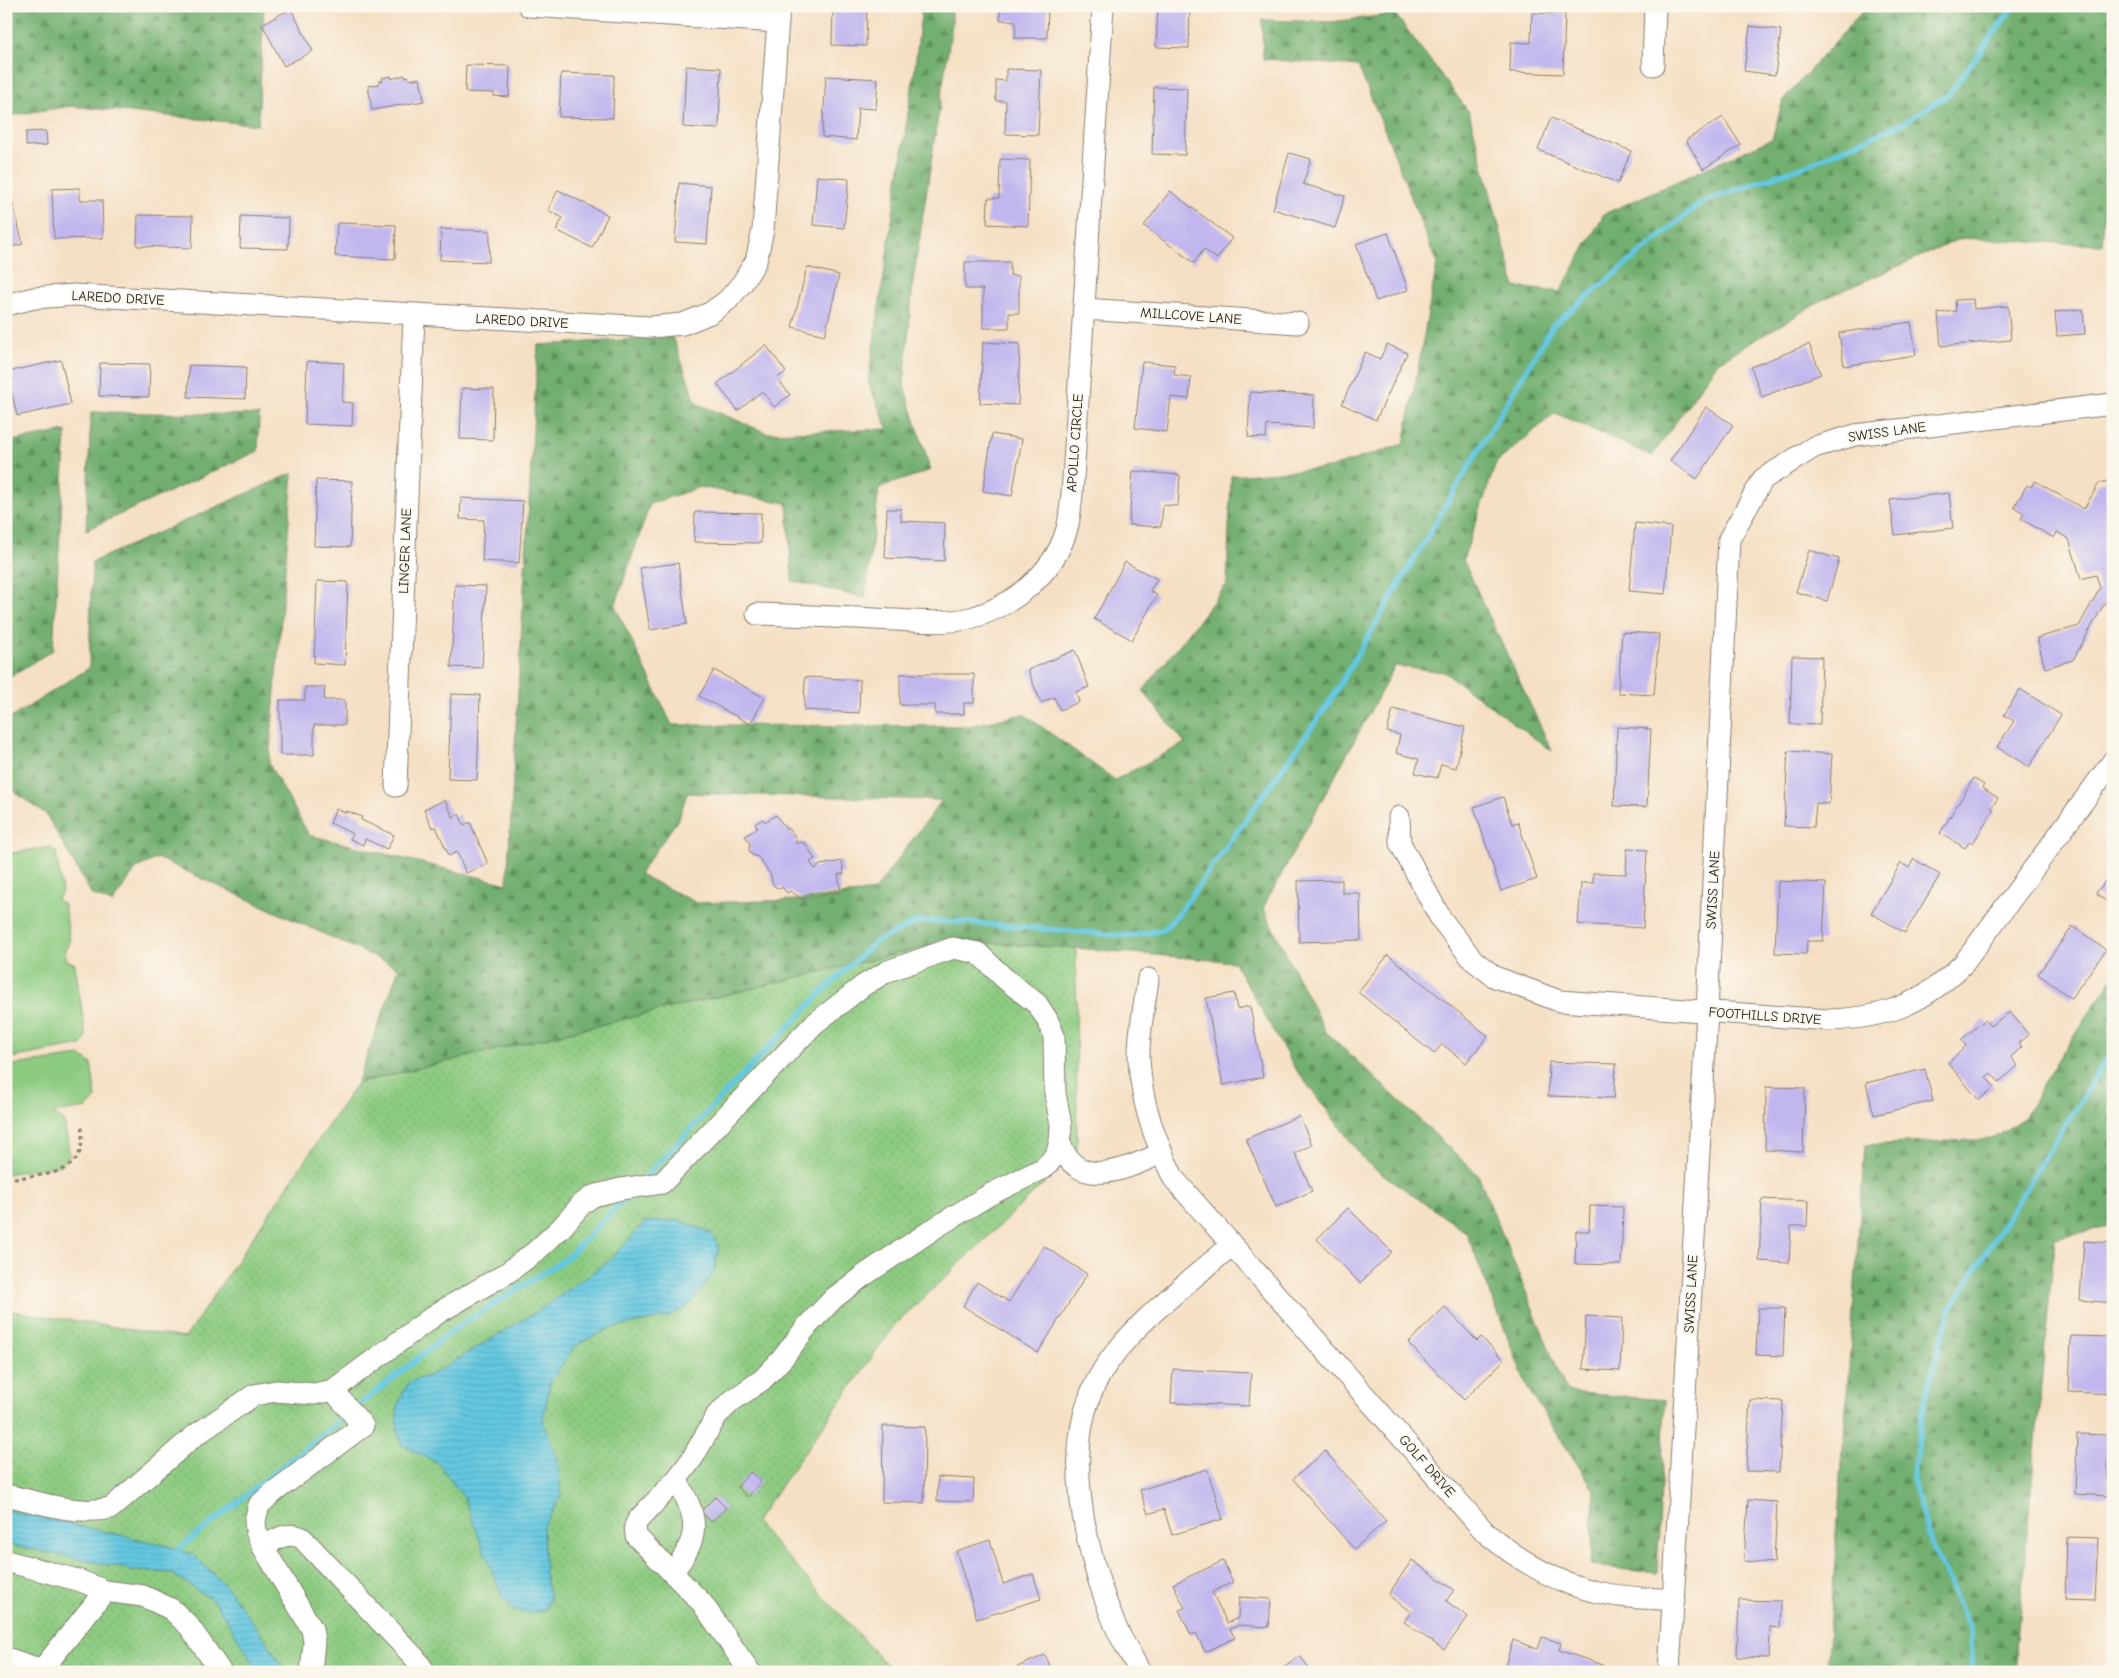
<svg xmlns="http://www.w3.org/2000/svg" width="2119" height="1678" font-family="'Comic Neue',sans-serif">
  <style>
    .grass { fill: url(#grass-dots); stroke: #54744e }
    .forest { fill: url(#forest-firs); stroke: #476646; fill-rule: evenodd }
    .green { fill: #8dcb81; stroke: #54744e }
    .water { fill: url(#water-rules); stroke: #40727e }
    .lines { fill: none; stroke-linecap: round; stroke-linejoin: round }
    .stream { stroke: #63c7e0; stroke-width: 5.5 }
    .building { fill: #c1b7ee }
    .minor-casing { stroke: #887e70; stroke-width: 23 }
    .path { stroke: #887e70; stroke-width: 3; stroke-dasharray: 4 4; stroke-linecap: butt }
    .minor { stroke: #fff; stroke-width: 21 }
    .labels { text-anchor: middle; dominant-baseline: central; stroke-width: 4; stroke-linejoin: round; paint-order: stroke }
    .street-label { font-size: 14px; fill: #1c1c1c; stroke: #fbf7ec }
  </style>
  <defs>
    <pattern id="grass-dots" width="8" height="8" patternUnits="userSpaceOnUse" patternTransform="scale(1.25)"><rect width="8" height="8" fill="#8dcb81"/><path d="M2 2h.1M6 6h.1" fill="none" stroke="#79ae6f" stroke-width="1.8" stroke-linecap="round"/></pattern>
    <pattern id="forest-firs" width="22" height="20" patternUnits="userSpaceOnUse" patternTransform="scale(1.25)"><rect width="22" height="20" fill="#72af6f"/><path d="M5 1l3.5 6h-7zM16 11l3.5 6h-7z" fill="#5d8e5a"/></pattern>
    <pattern id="water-rules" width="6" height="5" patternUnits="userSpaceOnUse" patternTransform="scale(1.25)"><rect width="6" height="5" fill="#63c7e0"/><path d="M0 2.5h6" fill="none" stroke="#55aac0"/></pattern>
  </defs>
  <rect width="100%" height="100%" fill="#fbf7ec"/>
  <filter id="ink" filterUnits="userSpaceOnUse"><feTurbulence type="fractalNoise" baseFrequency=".02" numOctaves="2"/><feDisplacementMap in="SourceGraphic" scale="10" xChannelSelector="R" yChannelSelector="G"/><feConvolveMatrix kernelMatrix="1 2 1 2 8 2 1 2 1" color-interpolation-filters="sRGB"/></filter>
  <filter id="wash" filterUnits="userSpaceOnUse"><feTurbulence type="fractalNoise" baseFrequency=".0096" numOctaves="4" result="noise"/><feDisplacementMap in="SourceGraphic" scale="20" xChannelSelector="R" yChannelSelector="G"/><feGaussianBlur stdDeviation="1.12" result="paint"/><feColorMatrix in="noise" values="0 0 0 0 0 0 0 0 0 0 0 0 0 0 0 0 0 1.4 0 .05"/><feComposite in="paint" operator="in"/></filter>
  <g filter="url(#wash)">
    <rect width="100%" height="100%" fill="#f5e0c5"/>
    <polygon class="grass" points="950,941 1076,948 1077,1152 894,1326 755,1522 893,1672 6,1672 6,1310 185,1338 357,1083"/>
    <g class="forest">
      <polygon points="6,6 264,6 258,125 71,106 6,116"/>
      <path d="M 922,6 L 952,6 L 952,24 L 913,281 L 904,386 L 931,470 L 879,488 L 865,598 L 792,581 L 787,503 L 700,487 L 650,504 L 615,606 L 672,725 L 968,726 L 1024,714 L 1115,780 L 1185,743 L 1143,691 L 1227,584 L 1231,476 L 1329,468 L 1404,444 L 1437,264 L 1390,143 L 1358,66 L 1263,59 L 1262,20 L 1332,22 L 1395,14 L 1469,112 L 1515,287 L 1560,292 L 1604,214 L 1772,139 L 1783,100 L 1867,6 L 2113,6 L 2113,86 L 2102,245 L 1962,238 L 1826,298 L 1718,362 L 1652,456 L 1555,413 L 1496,463 L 1463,560 L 1552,751 L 1444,672 L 1395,666 L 1263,908 L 1325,1031 L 1478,1175 L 1567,1392 L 1665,1400 L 1657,1573 L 1591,1566 L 1594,1490 L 1528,1389 L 1466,1232 L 1367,1163 L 1294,1067 L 1234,962 L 1076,948 L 950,941 L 357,1083 L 399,968 L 157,858 L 137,868 L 112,903 L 92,895 L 46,814 L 6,786 L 6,721 L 89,668 L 92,562 L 293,473 L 269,764 L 309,835 L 507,884 L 538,345 L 673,337 L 696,403 L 767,433 L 888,429 L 868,382 L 915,67 ZM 687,793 L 942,800 L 874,891 L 801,900 L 697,903 L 639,874 L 679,818 Z"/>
      <polygon points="91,412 259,415 258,451 86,530"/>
      <polygon points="66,431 53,650 6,679 6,442"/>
      <polygon points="2113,977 2113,1225 2055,1238 2014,1672 1827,1672 1865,1145 1992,1139 2025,1117 2047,1077"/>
    </g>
    <g class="green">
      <polygon points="49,847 56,852 62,892 57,899 64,905 70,942 65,950 67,960 75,964 86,1038 81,1045 6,1059 6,854"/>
      <polygon points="81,1056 91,1063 96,1098 87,1108 53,1113 64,1121 70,1155 62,1165 6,1174 6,1066"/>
    </g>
    <g class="water">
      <path d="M 679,1220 L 711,1233 L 719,1247 L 714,1273 L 689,1305 L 668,1317 L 610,1328 L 575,1346 L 550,1383 L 543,1421 L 558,1460 L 561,1497 L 543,1526 L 545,1574 L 550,1598 L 545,1610 L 530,1613 L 515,1611 L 502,1597 L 464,1498 L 438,1463 L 402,1445 C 394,1416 394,1409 409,1382 L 433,1374 L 541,1309 L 610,1260 L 645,1222 Z"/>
      <polygon points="6,1510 165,1545 192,1554 226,1586 263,1636 286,1672 259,1672 215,1602 171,1573 137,1571 6,1544"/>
    </g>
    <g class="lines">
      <g class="stream">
        <polyline points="642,1180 826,988 875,942 919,921 959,922 1130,936 1163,930 1179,913 1327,706 1553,325 1702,202 1804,166 1905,122 1949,94 2014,6"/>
        <polyline points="174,1553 456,1328 567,1258 629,1194"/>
        <polyline points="1972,1672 1970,1630 1928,1535 1912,1479 1927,1389 1950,1310 2104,1063 2113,1054"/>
      </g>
    </g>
    <g id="blocks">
      <g class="building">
        <polygon points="833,6 867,6 866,46 832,45"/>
        <polygon points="1001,6 1048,6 1047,38 1015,38 1016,21 1000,20"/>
        <polygon points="1158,6 1190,6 1189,48 1156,47"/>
        <polygon points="291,9 313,51 284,66 262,24"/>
        <polygon points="1532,13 1565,14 1563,74 1510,72 1511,42 1531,43"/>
        <polygon points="1750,26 1781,30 1775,75 1744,71"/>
        <polygon points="466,65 510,66 509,97 494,96 494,93 465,92"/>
        <polygon points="686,66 721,68 719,129 683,127"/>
        <polygon points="1006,69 1041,70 1038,135 1005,134 1006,101 996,101 996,80 1006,81"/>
        <polygon points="561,73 614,75 613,118 559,117"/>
        <polygon points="405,75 405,77 408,76 409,80 420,78 424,101 372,110 368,86 379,84 379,81 383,81 382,78 391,76 391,79"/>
        <polygon points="826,76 878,79 876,109 858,108 856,140 822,137"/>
        <polygon points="1154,87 1187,88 1185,155 1152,154"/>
        <polygon points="1723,117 1741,145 1703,169 1686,140"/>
        <polygon points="1551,118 1631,151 1618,183 1538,150"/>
        <polygon points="46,131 47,145 26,146 26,132"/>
        <polygon points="1289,153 1311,159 1303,184 1345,196 1335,228 1273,209"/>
        <polygon points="1000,159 1030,160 1028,226 987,224 988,198 999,198"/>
        <polygon points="817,176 849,179 844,228 813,225"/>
        <polygon points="679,183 711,186 707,244 675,242"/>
        <polygon points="80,188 80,200 102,200 103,238 54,239 52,189"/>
        <polygon points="558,190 608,215 592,248 556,230 563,218 548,210"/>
        <polygon points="1170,191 1232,238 1217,259 1204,249 1194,263 1144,226"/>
        <polygon points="12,201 23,244 6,248 6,202"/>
        <polygon points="138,215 193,216 192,248 137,246"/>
        <polygon points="241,216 289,218 288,249 240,248"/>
        <polygon points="337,223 396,225 395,259 335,256"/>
        <polygon points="441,229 490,231 489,262 440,260"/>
        <polygon points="1388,233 1408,290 1376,301 1356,244"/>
        <polygon points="965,262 1010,262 1010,275 1019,276 1019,313 1009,313 1009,328 983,328 983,289 965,289"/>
        <polygon points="807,267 839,275 825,335 792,327"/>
        <polygon points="1973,299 1974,309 2008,306 2011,340 1941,346 1938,313 1956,311 1955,300"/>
        <polygon points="2083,309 2085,334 2057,336 2055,312"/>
        <polygon points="1911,322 1916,355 1844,366 1839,333"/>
        <polygon points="983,342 1020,344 1018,405 980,403"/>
        <polygon points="1387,344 1407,353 1376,420 1342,404 1365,352 1380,359"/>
        <polygon points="1809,344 1821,374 1762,397 1751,367"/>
        <polygon points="766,345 786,372 777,378 790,395 774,407 762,391 738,411 717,384"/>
        <polygon points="61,360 71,404 17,416 7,372"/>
        <polygon points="307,361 344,363 342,402 353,403 352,426 305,424"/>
        <polygon points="1142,362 1175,365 1174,375 1191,377 1189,399 1171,397 1167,432 1135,428"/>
        <polygon points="100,363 150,364 149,397 99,396"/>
        <polygon points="189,365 246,367 245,399 188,397"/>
        <polygon points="462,388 494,389 493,440 460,439"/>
        <polygon points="1250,392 1314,395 1313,428 1267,425 1266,438 1248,437"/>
        <polygon points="1706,407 1733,425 1697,479 1670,461"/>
        <polygon points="992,434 1022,439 1012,496 983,491"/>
        <polygon points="1133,471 1180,475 1178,506 1163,505 1161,527 1129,525"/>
        <polygon points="316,480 352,481 350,547 314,546"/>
        <polygon points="2113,480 2113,600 2108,597 2073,660 2045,668 2037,638 2079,626 2100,588 2096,575 2081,579 2069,539 2057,532 2054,538 2021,519 2024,513 2014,507 2027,485 2031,487 2035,481 2084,509 2099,483"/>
        <polygon points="1949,493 1953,528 1895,535 1890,500"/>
        <polygon points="461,498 523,501 519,563 482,561 484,520 460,519"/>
        <polygon points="887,509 901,509 901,521 945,523 944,561 885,558"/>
        <polygon points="695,512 761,513 761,543 694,542"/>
        <polygon points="1635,523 1671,527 1665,594 1629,591"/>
        <polygon points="1809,550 1839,559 1827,601 1796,592"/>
        <polygon points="1125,562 1157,579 1150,591 1157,595 1132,640 1094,619"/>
        <polygon points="678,563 687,624 650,630 640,568"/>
        <polygon points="317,581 348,582 345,665 314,663"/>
        <polygon points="455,585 486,586 482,668 451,667"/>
        <polygon points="1622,632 1659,634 1654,695 1618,693"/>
        <polygon points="1075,650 1089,687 1076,692 1079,702 1060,710 1054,697 1041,703 1028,670"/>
        <polygon points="1792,656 1822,657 1820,725 1790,724"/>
        <polygon points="714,670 765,698 750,724 699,696"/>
        <polygon points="900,674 974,674 974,703 964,703 964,714 935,714 935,705 900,705"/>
        <polygon points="805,677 860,680 859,713 804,710"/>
        <polygon points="305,687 325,687 324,700 345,700 345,725 314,725 314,755 280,755 280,700 305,700"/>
        <polygon points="2020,689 2061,715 2029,767 1997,747 2014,721 2004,715"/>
        <polygon points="451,694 480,695 477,780 448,779"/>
        <polygon points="1393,709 1465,727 1456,768 1441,764 1437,778 1415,773 1419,759 1396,753 1400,735 1387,732"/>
        <polygon points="1617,727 1651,729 1647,807 1614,806"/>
        <polygon points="1788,751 1832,754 1829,804 1816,803 1814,827 1784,826"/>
        <polygon points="1974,778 1984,785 1982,788 1998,798 1991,808 1994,810 1973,843 1970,841 1965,848 1940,833"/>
        <polygon points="1503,797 1512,824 1518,822 1537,879 1501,891 1474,807"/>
        <polygon points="445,800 453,817 459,814 464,825 470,822 488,864 466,873 457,852 449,856 436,827 432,828 424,809"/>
        <polygon points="336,809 346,813 347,811 362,817 361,820 394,835 387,849 365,839 363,845 350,839 353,834 330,823"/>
        <polygon points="776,815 787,830 789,828 797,840 795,842 797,844 800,842 805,843 815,859 810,862 815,869 820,865 842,861 844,874 838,874 841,892 802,899 790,891 787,893 782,887 780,889 775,887 772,882 771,875 758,857 752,855 749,850 750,843 745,836 758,828 755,824 763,819 765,822"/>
        <polygon points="1627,849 1647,850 1643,928 1578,924 1581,883 1593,883 1593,873 1626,874"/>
        <polygon points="1914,859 1940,875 1905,933 1871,913 1901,863 1909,868"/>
        <polygon points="2113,871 2113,907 2096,893"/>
        <polygon points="1342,880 1342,893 1360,893 1361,940 1299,942 1298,881"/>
        <polygon points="1778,881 1826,883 1823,941 1807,941 1806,954 1775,953"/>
        <polygon points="2073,926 2106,950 2071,998 2038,974"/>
        <polygon points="1388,955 1488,1036 1466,1063 1442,1044 1434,1054 1358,992"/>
        <polygon points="1234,993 1237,1009 1250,1006 1263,1077 1223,1085 1206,998"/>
        <polygon points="2010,1012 2029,1035 2019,1043 2022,1047 2011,1057 2018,1066 1999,1082 1991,1073 1986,1077 1994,1087 1979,1100 1948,1063 1966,1046 1961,1040 1985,1020 1990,1026"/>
        <polygon points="1549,1062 1616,1064 1614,1098 1548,1096"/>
        <polygon points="1925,1069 1933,1101 1874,1115 1866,1083"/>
        <polygon points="1766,1087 1805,1088 1803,1152 1765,1150"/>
        <polygon points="1299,1116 1312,1145 1295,1153 1312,1191 1276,1207 1246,1139"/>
        <polygon points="1762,1199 1808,1201 1807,1226 1791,1226 1789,1263 1759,1261"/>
        <polygon points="1590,1206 1623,1207 1621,1265 1575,1264 1576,1231 1589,1231"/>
        <polygon points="1348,1208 1392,1252 1360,1283 1317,1239"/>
        <polygon points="2084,1241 2113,1243 2113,1303 2080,1300"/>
        <polygon points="1044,1246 1087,1274 1038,1353 963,1306 977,1282 1009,1302"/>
        <polygon points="1445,1307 1477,1341 1481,1337 1504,1360 1464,1400 1408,1343"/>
        <polygon points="1758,1308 1785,1308 1783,1356 1756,1355"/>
        <polygon points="1586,1316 1622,1318 1620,1371 1583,1369"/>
        <polygon points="2071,1336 2113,1337 2113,1394 2069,1392"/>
        <polygon points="1173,1369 1251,1373 1249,1406 1171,1403"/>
        <polygon points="1750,1400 1783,1401 1779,1472 1746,1471"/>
        <polygon points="883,1426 925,1427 924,1503 882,1502"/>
        <polygon points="2077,1434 2109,1435 2107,1496 2075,1494"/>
        <polygon points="1325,1451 1386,1521 1354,1549 1293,1479"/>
        <polygon points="1207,1469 1223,1519 1172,1535 1164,1509 1148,1514 1140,1490"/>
        <polygon points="750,1472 761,1481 748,1497 737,1487"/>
        <polygon points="938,1477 974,1479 973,1502 937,1501"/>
        <polygon points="715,1497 726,1508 711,1522 701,1511"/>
        <polygon points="1748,1500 1777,1502 1774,1563 1744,1561"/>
        <polygon points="2067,1537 2098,1538 2095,1601 2065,1600"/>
        <polygon points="990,1540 1003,1584 1033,1574 1041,1599 977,1619 956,1551"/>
        <polygon points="1412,1560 1454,1590 1446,1601 1468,1617 1444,1650 1404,1622 1411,1612 1388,1595"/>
        <polygon points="1223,1561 1233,1582 1212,1592 1227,1623 1238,1618 1239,1597 1271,1599 1269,1627 1239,1625 1230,1629 1235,1638 1205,1652 1196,1633 1191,1635 1179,1610 1185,1608 1173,1584"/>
        <polygon points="1739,1600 1781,1601 1780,1628 1770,1627 1769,1658 1737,1657"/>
        <polygon points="1542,1637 1561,1643 1559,1650 1603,1665 1601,1672 1503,1672 1513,1640 1538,1649"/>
        <polygon points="1045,1655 1053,1672 1006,1672"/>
        <polygon points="1300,1656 1310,1669 1305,1672 1278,1672"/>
      </g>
    </g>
  </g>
  <g filter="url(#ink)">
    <use href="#blocks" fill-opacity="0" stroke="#887e70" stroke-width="1"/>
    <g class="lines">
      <defs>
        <g id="minor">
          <polyline points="529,6 778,22"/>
          <polyline points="1653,65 1655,6"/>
          <polyline points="6,305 34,298 74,295 650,327 683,324 710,313 728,300 743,282 756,261 763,230 779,6"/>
          <polyline points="1084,309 1298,323"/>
          <path d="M 757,614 C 796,615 836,617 875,619 C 903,620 944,625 970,618 C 1012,607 1053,574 1066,532 C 1070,521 1070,507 1072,495 L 1103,6"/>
          <polyline points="396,786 414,315"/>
          <path d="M 1399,817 L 1400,843 L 1441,919 L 1473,960 L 1495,977 L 1559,1001 L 1830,1020 C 1887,1018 1924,1003 1964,963 L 2113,761"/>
          <path d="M 1148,979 C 1145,1004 1138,1034 1139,1059 C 1141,1104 1155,1140 1174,1179 L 1485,1532 C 1517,1559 1552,1581 1593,1591 C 1619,1598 1647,1598 1674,1600"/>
          <path d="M 1060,1142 C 1076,1193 1128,1168 1162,1153"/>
          <path d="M 6,1495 C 39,1502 77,1516 111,1508 L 193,1437 L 254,1395 L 276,1391 L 314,1394 L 333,1390 L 438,1313 L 507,1273 L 535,1252 L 561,1228 L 582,1204 L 593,1196 L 621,1189 L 662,1183 L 814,1024 L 864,985 L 888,971 L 953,948 L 978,953 L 1004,978 L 1037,1004 L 1047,1019 L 1054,1036 L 1055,1093 L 1061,1125 L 1060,1142 L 1056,1155 L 1044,1168 L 989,1195 L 938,1226 L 863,1276 L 834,1298 L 808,1325 L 782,1359 L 762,1380 L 733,1400 L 717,1415 L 692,1459 L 676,1480 L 638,1520 L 635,1526 L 636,1536 L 702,1603 L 750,1672"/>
          <path d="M 263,1547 C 276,1539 287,1531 302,1538 L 415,1658 L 425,1672"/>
          <polyline points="6,1561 81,1581 105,1591 143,1596 171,1609 189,1626 221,1672"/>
          <path d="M 673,1571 C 701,1538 699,1516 676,1480"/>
          <polyline points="6,1658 36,1668 44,1667 105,1591"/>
          <polyline points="311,1672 314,1642 312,1629 263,1547 256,1531 255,1521 259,1505 275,1491 363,1426 333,1390"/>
          <path d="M 1140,1672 C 1132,1656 1122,1641 1115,1625 C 1086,1553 1058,1447 1100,1375 C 1127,1328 1190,1281 1232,1245"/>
          <polyline points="1669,1672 1707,1012 1729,539 1763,479 1814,447 1855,435 2113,404"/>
        </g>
      </defs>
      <use href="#minor" class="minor-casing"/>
      <path class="path" d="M 6,1179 C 45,1174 90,1178 81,1124"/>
      <use href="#minor" class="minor"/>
    </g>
  </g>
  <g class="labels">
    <g class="street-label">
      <text transform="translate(118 298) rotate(3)">LAREDO DRIVE</text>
      <text transform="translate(1191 316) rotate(4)">MILLCOVE LANE</text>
      <text transform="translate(522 321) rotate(3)">LAREDO DRIVE</text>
      <text transform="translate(1887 432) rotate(-8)">SWISS LANE</text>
      <text transform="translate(1075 443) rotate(-86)">APOLLO CIRCLE</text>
      <text transform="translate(405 551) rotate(-88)">LINGER LANE</text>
      <text transform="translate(1713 890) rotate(-87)">SWISS LANE</text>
      <text transform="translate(1765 1016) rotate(4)">FOOTHILLS DRIVE</text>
      <text transform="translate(1691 1294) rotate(-87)">SWISS LANE</text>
      <text transform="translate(1427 1466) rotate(49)">GOLF DRIVE</text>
    </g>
  </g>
  <rect width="2119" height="1678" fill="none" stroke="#fbf7ec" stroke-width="25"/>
</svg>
